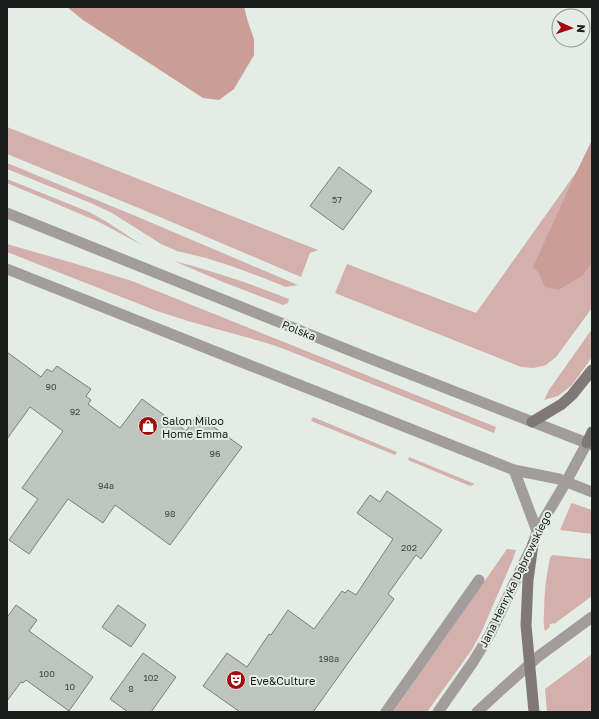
<svg xmlns="http://www.w3.org/2000/svg" width="599" height="719" font-family="'Golos Text',sans-serif">
  <style>
    .green { fill: #d3b0ab }
    .forest { fill: #ca9d96 }
    .building { fill: #bdc5bf; stroke: #79817b }
    .lines { fill: none; stroke-linecap: round; stroke-linejoin: round }
    .minor { stroke: #a29d9c; stroke-width: 11 }
    .tertiary { stroke: #a29d9c; stroke-width: 11 }
    .secondary { stroke: #7f7877; stroke-width: 11 }
    .labels { text-anchor: middle; dominant-baseline: central; stroke-width: 4; stroke-linejoin: round; paint-order: stroke }
    .number-label { font-size: 9px; fill: #434744 }
    .street-label { font-size: 11px; fill: #1a1d1b; stroke: #e4ece6 }
    .poi-label { font-size: 11px; fill: #1a1d1b; stroke: #e4ece6; text-anchor: start }
  </style>
  <rect width="100%" height="100%" fill="#e4ece6"/>
  <g class="green">
    <polygon points="7,127 318,250 310,253 301,277 141,209 7,154"/>
    <polygon points="592,150 592,308 556,357 546,365 534,368 521,367 335,293 347,264 476,313"/>
    <polygon points="7,163 138,217 298,285 286,287 261,277 234,267 206,258 177,251 161,244 112,213 93,204 7,169"/>
    <polygon points="7,179 89,212 107,222 142,245 97,221 7,183"/>
    <polygon points="7,244 73,263 132,281 496,427 494,433 284,349 270,344 188,321 157,311 7,252"/>
    <path d="M 174,261 C 213,271 252,284 289,299 L 288,303 L 283,305 L 223,282 Z"/>
    <polygon points="592,329 592,357 572,385 567,389 558,396 544,400 549,390"/>
    <polygon points="313,417 397,452 395,455 311,421"/>
    <polygon points="409,457 475,484 470,486 408,460"/>
    <polygon points="572,503 592,510 592,534 560,530 571,504"/>
    <polygon points="507,549 516,550 513,559 481,633 471,651 427,712 393,712"/>
    <path d="M 552,555 L 592,559 L 592,596 L 554,624 L 553,623 L 549,625 L 550,627 L 545,631 C 543,625 544,618 544,612 C 544,594 546,576 550,558 Z"/>
    <polygon points="592,654 592,712 547,712 545,689"/>
  </g>
  <g class="forest">
    <polygon points="67,7 244,7 248,22 254,39 254,55 234,89 219,100 203,98 83,20"/>
    <polygon points="592,140 592,263 582,276 558,290 545,287 539,273 533,267 575,175"/>
  </g>
  <g class="building">
    <polygon points="339,167 372,191 343,230 310,206"/>
    <polygon points="7,352 41,377 47,369 52,372 57,366 91,389 86,396 91,400 88,404 120,428 142,399 186,431 197,415 242,447 170,545 115,505 103,523 68,499 29,554 9,540 38,499 22,488 63,431 30,407 7,439"/>
    <polygon points="387,491 442,530 421,559 416,555 400,577 388,594 394,599 313,712 240,712 203,686 227,653 247,667 269,634 271,635 288,610 314,629 342,591 345,593 348,590 356,595 393,539 357,513 370,495 380,502"/>
    <polygon points="16,605 37,620 29,631 93,677 69,711 26,680 23,683 21,682 7,701 7,615 8,616"/>
    <polygon points="118,605 146,625 131,647 102,627"/>
    <polygon points="143,653 176,677 151,712 128,712 110,699"/>
  </g>
  <g class="lines">
    <polyline class="minor" points="386,712 479,580"/>
    <g class="tertiary">
      <polyline points="7,213 371,359 592,445"/>
      <polyline points="7,269 514,470 559,479 592,492"/>
      <polyline points="514,470 537,531"/>
      <polyline points="438,712 473,662 490,634 533,544 537,531 566,482 587,443"/>
      <polyline points="477,712 502,689 539,656 592,617"/>
    </g>
    <g class="secondary">
      <polyline points="532,422 562,404 572,395 592,370"/>
      <polyline points="587,443 592,432"/>
      <polyline points="533,544 528,580 526,625 534,712"/>
    </g>
  </g>
  <defs>
    <symbol id="shop-disc" viewBox="-11 -11 22 22"><circle r="9.5" fill="#a2090b" stroke="#e4ece6"/><path d="M-5-2.5h2.3a2.7 3.5 0 0 1 5.4 0H5L5.5 6h-11ZM-1.5-2.5h3a1.5 2.3 0 0 0-3 0Z" fill="#fff"/></symbol>
    <symbol id="theatre-disc" viewBox="-11 -11 22 22"><circle r="9.5" fill="#a2090b" stroke="#e4ece6"/><path d="M-5-5.5Q0-4 5-5.5V0Q5 5 0 6Q-5 5-5 0ZM-3.3-2.5H-1v1.5H-3.3ZM1-2.5H3.3v1.5H1ZM-2.8 1Q0 5.5 2.8 1Z" fill="#fff"/></symbol>
  </defs>
  <g fill-rule="evenodd">
    <use href="#shop-disc" x="137" y="415" width="22" height="22"/>
    <use href="#theatre-disc" x="225" y="669" width="22" height="22"/>
  </g>
  <g class="labels">
    <g class="number-label">
      <text x="337" y="199">57</text>
      <text x="51" y="386">90</text>
      <text x="75" y="411">92</text>
      <text x="215" y="453">96</text>
      <text x="106" y="485">94a</text>
      <text x="170" y="513">98</text>
      <text x="409" y="547">202</text>
      <text x="329" y="658">198a</text>
      <text x="47" y="673">100</text>
      <text x="151" y="677">102</text>
      <text x="70" y="686">10</text>
      <text x="131" y="688">8</text>
    </g>
    <g class="street-label">
      <text transform="translate(299 330) rotate(22)">Polska</text>
      <text transform="translate(515 579) rotate(-64)">Jana Henryka Dąbrowskiego</text>
    </g>
    <g class="poi-label">
      <text x="162" y="420">Salon Miloo<tspan x="162" dy="13">Home Emma</tspan></text>
      <text x="250" y="680">Eve&amp;Culture</text>
    </g>
  </g>
  <rect width="599" height="719" fill="none" stroke="#1a1d1b" stroke-width="16"/>
  <g transform="translate(571 28) rotate(93)"><circle r="19" fill="#e4ece6" stroke="#939995"/>
  <path d="M0-3L7 15L0 10L-7 15Z" fill="#a2090b"/>
  <text y="-6" font-size="11" font-weight="bold" text-anchor="middle" fill="#1a1d1b">N</text>
  </g>
</svg>
